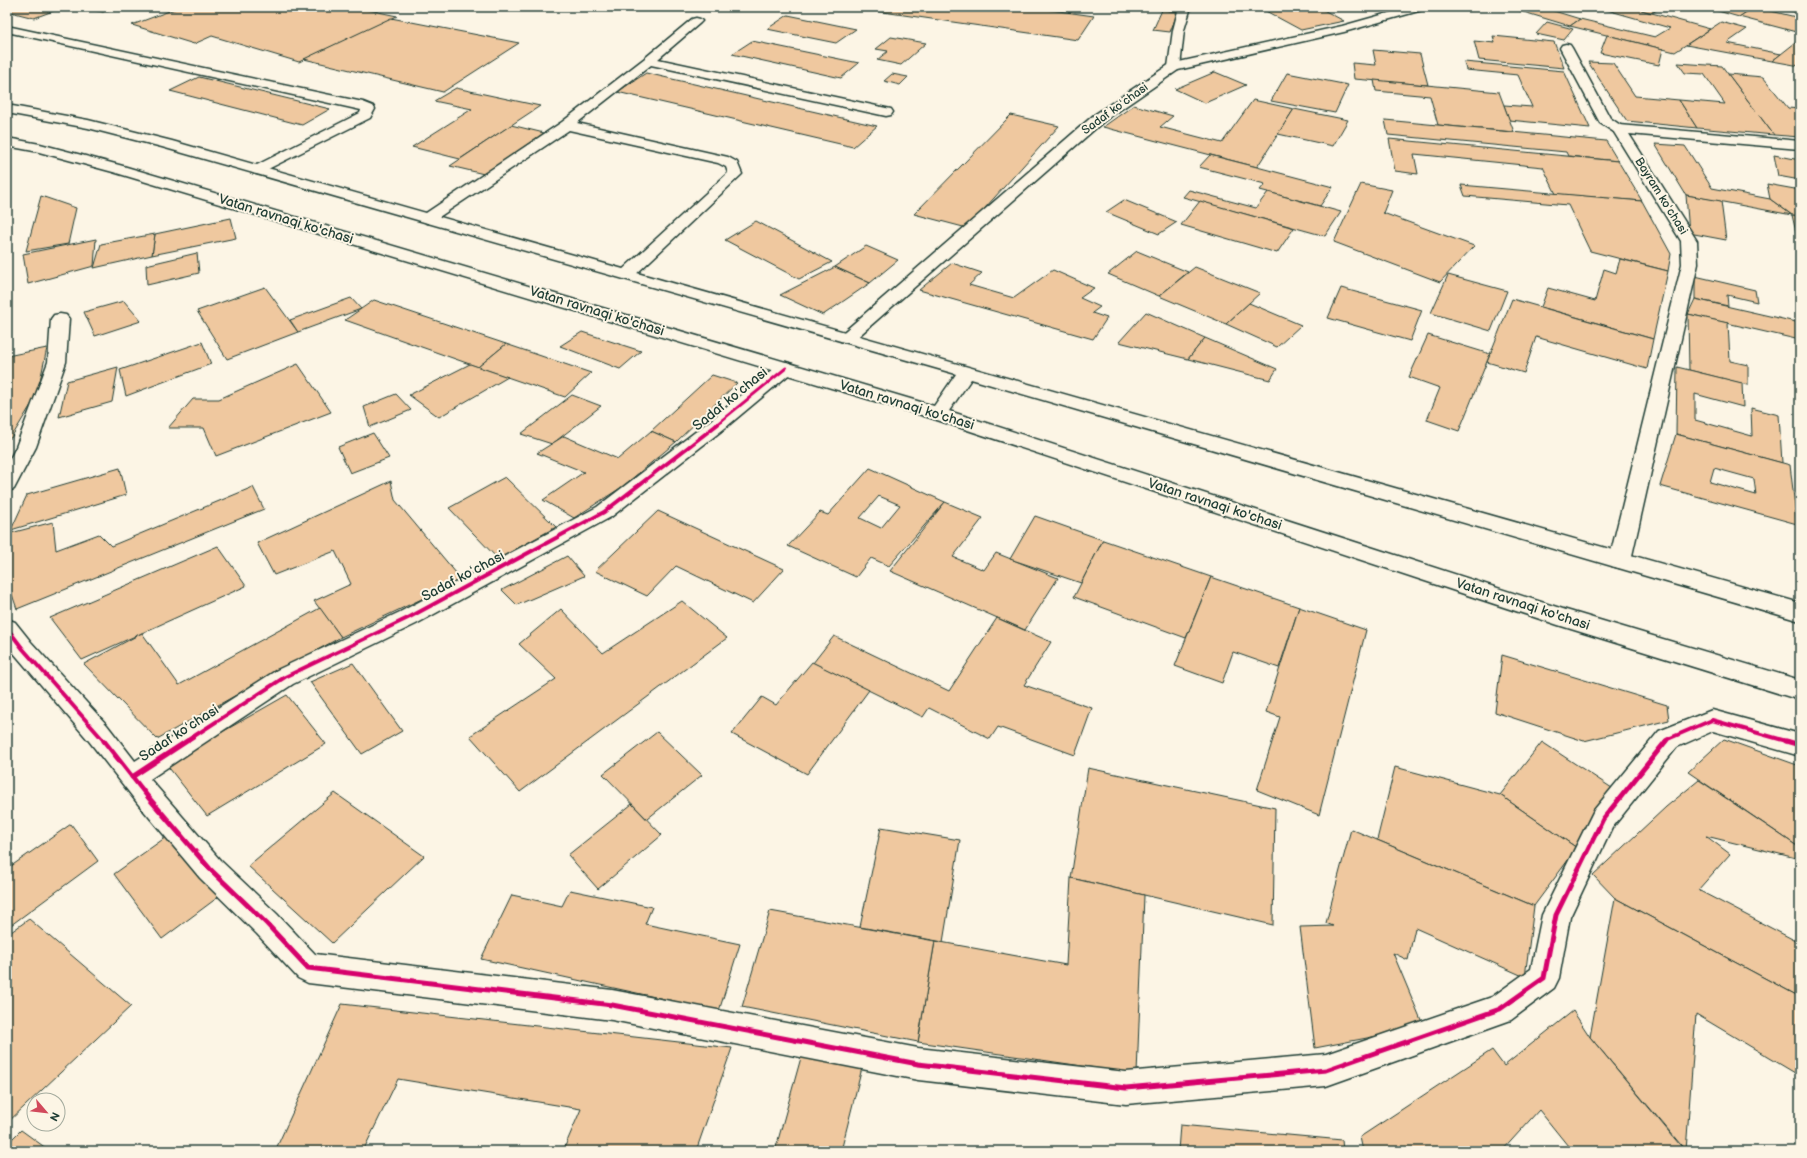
<svg xmlns="http://www.w3.org/2000/svg" width="1807" height="1158" font-family="'Balsamiq Sans',sans-serif">
  <style>
    .building { fill: #efc89f; stroke: #1f3d34; fill-rule: evenodd }
    .lines { fill: none; stroke-linecap: round; stroke-linejoin: round }
    .lane-casing { stroke: #1f3d34; stroke-width: 3 }
    .street-casing { stroke: #1f3d34; stroke-width: 3 }
    .secondary-casing { stroke: #1f3d34; stroke-width: 3 }
    .lane { fill: #fcf5e5; fill-rule: evenodd }
    .street { fill: #fcf5e5; fill-rule: evenodd }
    .secondary { fill: #fcf5e5; fill-rule: evenodd }
    .cycleway-far2-casing { stroke: #fcf5e5; stroke-width: 5 }
    .cycleway-far1-casing { stroke: #fcf5e5; stroke-width: 6 }
    .cycleway-casing { stroke: #fcf5e5; stroke-width: 8 }
    .cycleway-far2 { stroke: #d6006c; stroke-width: 3 }
    .cycleway-far1 { stroke: #d6006c; stroke-width: 4 }
    .cycleway { stroke: #d6006c; stroke-width: 5 }
    .labels { text-anchor: middle; dominant-baseline: central; stroke-width: 4; stroke-linejoin: round; paint-order: stroke }
    .far-street-label { font-size: 12px; fill: #1f3d34; stroke: #fcf5e5 }
    .street-label { font-size: 14px; fill: #1f3d34; stroke: #fcf5e5 }
  </style>
  <rect width="100%" height="100%" fill="#fcf5e5"/>
  <filter id="ink" filterUnits="userSpaceOnUse"><feTurbulence type="fractalNoise" baseFrequency=".025" numOctaves="2"/><feDisplacementMap in="SourceGraphic" scale="8" xChannelSelector="R" yChannelSelector="G"/><feConvolveMatrix kernelMatrix="1 2 1 2 8 2 1 2 1" color-interpolation-filters="sRGB"/></filter>
  <g filter="url(#ink)">
    <g class="building">
      <polygon points="7,7 64,7 34,18 7,11"/>
      <polygon points="78,7 117,7 103,12"/>
      <polygon points="180,7 355,7 397,16 299,62 212,36 194,44 132,25"/>
      <polygon points="857,7 1030,7 1094,16 1078,40 855,8"/>
      <polygon points="1153,7 1181,7 1178,12 1152,9"/>
      <polygon points="1274,7 1318,7 1344,21 1301,30 1262,9"/>
      <polygon points="1507,7 1541,7 1580,19 1570,26"/>
      <polygon points="1632,7 1652,13 1710,29 1675,52 1570,26 1580,19 1655,37 1670,28 1600,8"/>
      <polygon points="1632,7 1661,7 1652,13"/>
      <polygon points="1704,7 1754,7 1739,17"/>
      <polygon points="1754,7 1800,18 1800,33 1739,17"/>
      <polygon points="1162,10 1178,12 1170,32 1153,30"/>
      <polygon points="788,15 856,29 836,43 767,29"/>
      <polygon points="391,18 519,43 443,92 304,59"/>
      <polygon points="1547,22 1573,29 1564,40 1536,34"/>
      <polygon points="1721,22 1747,29 1727,43 1781,54 1772,61 1686,45"/>
      <polygon points="1607,35 1663,49 1659,65 1600,53"/>
      <polygon points="1493,36 1554,42 1564,68 1479,60 1474,41 1495,43"/>
      <polygon points="891,37 926,43 901,65 877,60 888,51 876,49"/>
      <polygon points="1800,39 1800,66 1772,61 1781,54"/>
      <polygon points="752,41 859,63 841,78 732,54"/>
      <polygon points="1373,50 1420,54 1428,85 1354,79 1352,63 1376,65"/>
      <polygon points="1464,62 1564,71 1590,128 1509,120 1504,105 1532,107 1518,75 1466,70"/>
      <polygon points="1588,62 1613,63 1635,96 1679,100 1697,128 1627,121"/>
      <polygon points="1678,63 1722,66 1774,135 1697,128 1679,100 1725,104 1704,74 1685,73"/>
      <polygon points="1215,72 1246,85 1205,103 1175,89"/>
      <polygon points="646,73 877,126 853,147 617,92"/>
      <polygon points="1287,73 1348,85 1335,113 1271,101"/>
      <polygon points="892,74 908,77 900,85 884,81"/>
      <polygon points="1728,74 1763,77 1788,108 1800,109 1800,137 1774,135"/>
      <polygon points="199,77 330,109 302,125 170,91"/>
      <polygon points="1374,80 1499,92 1514,132 1438,125 1430,96 1376,91"/>
      <polygon points="456,88 540,106 460,159 412,147 472,109 434,101"/>
      <polygon points="1253,100 1294,109 1257,167 1103,127 1134,105 1173,116 1160,127 1222,143"/>
      <polygon points="1294,109 1348,120 1333,146 1278,134"/>
      <polygon points="1011,115 1059,126 967,228 914,214"/>
      <polygon points="1385,120 1606,141 1618,161 1568,156 1566,152 1388,135"/>
      <polygon points="511,125 544,133 484,174 450,166"/>
      <polygon points="1389,139 1618,161 1642,201 1556,194 1543,167 1414,154 1418,174 1395,171"/>
      <polygon points="1655,144 1685,146 1712,188 1770,199 1792,215 1686,195"/>
      <polygon points="1210,155 1257,167 1333,187 1320,206 1260,190 1265,184 1199,167"/>
      <polygon points="1774,155 1800,160 1800,180 1778,176"/>
      <polygon points="1361,184 1392,190 1383,213 1474,246 1440,282 1334,242"/>
      <polygon points="1767,184 1800,190 1800,216 1792,215 1770,199"/>
      <polygon points="1461,185 1642,201 1671,254 1668,271 1590,251 1568,205 1465,196"/>
      <polygon points="1189,190 1256,208 1268,192 1341,212 1325,236 1183,197"/>
      <polygon points="1686,195 1721,201 1726,240 1689,233"/>
      <polygon points="41,196 76,208 68,244 26,251"/>
      <polygon points="1124,200 1177,222 1159,234 1106,212"/>
      <polygon points="1200,201 1294,228 1277,253 1181,225"/>
      <polygon points="1792,215 1800,216 1800,241 1798,241"/>
      <polygon points="231,218 236,238 152,255 155,234"/>
      <polygon points="756,221 832,262 799,279 725,240"/>
      <polygon points="155,234 152,255 94,268 101,244"/>
      <polygon points="96,239 94,266 28,284 23,254"/>
      <polygon points="866,246 898,260 870,283 835,267"/>
      <polygon points="1137,251 1188,272 1159,296 1108,274"/>
      <polygon points="197,253 199,273 147,285 146,265"/>
      <polygon points="1620,259 1668,271 1653,339 1541,307 1548,288 1595,301 1604,269 1616,273"/>
      <polygon points="952,263 982,273 969,285 1014,298 1053,270 1094,288 1080,298 1100,307 1092,313 1107,318 1093,339 919,290"/>
      <polygon points="835,267 870,283 823,315 780,295"/>
      <polygon points="1195,267 1260,293 1226,324 1159,296"/>
      <polygon points="1448,275 1507,291 1491,331 1431,313"/>
      <polygon points="1695,276 1755,290 1757,302 1727,295 1728,306 1695,299"/>
      <polygon points="265,287 298,332 227,359 197,311"/>
      <polygon points="1341,288 1422,310 1410,341 1328,318"/>
      <polygon points="351,298 361,309 298,332 290,320"/>
      <polygon points="1512,299 1653,339 1647,369 1536,337 1524,373 1487,362"/>
      <polygon points="1695,299 1800,323 1800,340 1688,314"/>
      <polygon points="374,300 506,344 478,367 345,320"/>
      <polygon points="124,301 141,321 95,336 84,312"/>
      <polygon points="1249,303 1301,325 1277,347 1226,324"/>
      <polygon points="1146,312 1205,338 1188,359 1119,342"/>
      <polygon points="1688,314 1728,323 1730,361 1748,365 1748,385 1689,370"/>
      <polygon points="582,332 641,351 620,369 560,346"/>
      <polygon points="1428,335 1490,354 1459,431 1427,420 1440,388 1409,377"/>
      <polygon points="1205,338 1277,369 1270,380 1188,359"/>
      <polygon points="202,342 211,364 126,396 120,370"/>
      <polygon points="506,344 591,373 565,397 478,367"/>
      <polygon points="47,348 37,395 11,438 7,438 7,356"/>
      <polygon points="298,364 331,412 216,456 204,428 168,428 193,399 219,399"/>
      <polygon points="470,364 508,377 439,417 409,395"/>
      <polygon points="118,367 112,402 59,417 67,381"/>
      <polygon points="1677,367 1742,383 1743,407 1695,394 1695,420 1752,436 1751,408 1779,415 1782,463 1676,434"/>
      <polygon points="712,375 737,383 676,442 651,431"/>
      <polygon points="396,394 411,410 370,427 364,407"/>
      <polygon points="572,395 601,406 552,444 521,434"/>
      <polygon points="651,431 676,442 622,487 574,518 543,500 584,472 537,453 564,436 618,459"/>
      <polygon points="373,433 389,458 350,473 338,447"/>
      <path d="M 1676,434 L 1790,465 L 1797,524 L 1660,486 ZM 1714,468 L 1754,479 L 1756,495 L 1710,482 Z"/>
      <polygon points="120,468 126,495 11,530 27,495"/>
      <path d="M 870,468 L 945,502 L 889,566 L 871,558 L 856,577 L 788,546 L 820,512 L 828,515 ZM 879,496 L 900,505 L 881,528 L 860,518 Z"/>
      <polygon points="505,477 556,527 498,559 449,508"/>
      <polygon points="391,481 395,500 462,580 341,637 314,601 351,584 335,551 274,575 257,543"/>
      <polygon points="253,487 264,509 17,609 7,580 7,534 53,522 56,550 99,534 111,546"/>
      <polygon points="945,502 983,518 953,557 984,570 996,553 1058,578 1025,630 890,571"/>
      <polygon points="658,511 784,569 753,603 676,566 647,596 595,571"/>
      <polygon points="1035,516 1103,540 1081,583 1010,559"/>
      <polygon points="1103,540 1211,577 1186,638 1074,597"/>
      <polygon points="218,546 246,586 82,660 50,618"/>
      <polygon points="567,556 584,576 517,605 502,590"/>
      <polygon points="1211,577 1299,607 1279,668 1233,652 1222,683 1175,666"/>
      <polygon points="682,601 727,638 520,792 470,736 556,679 519,644 561,609 603,653"/>
      <polygon points="1299,607 1366,630 1319,815 1257,790 1280,717 1266,712"/>
      <polygon points="320,608 341,637 157,739 84,664 142,633 179,685"/>
      <polygon points="997,618 1051,642 1024,685 1092,708 1075,755 998,727 990,739 929,708 923,717 813,663 834,636 949,691"/>
      <polygon points="1502,655 1667,705 1669,720 1584,741 1495,712"/>
      <polygon points="812,662 869,690 807,774 732,734 762,697 776,705"/>
      <polygon points="353,663 402,731 362,754 310,682"/>
      <polygon points="287,695 326,744 207,816 166,764"/>
      <polygon points="657,732 702,775 647,819 603,774"/>
      <polygon points="1724,739 1800,766 1800,848 1688,772"/>
      <polygon points="1542,742 1618,792 1577,848 1500,795"/>
      <polygon points="1395,767 1500,795 1577,848 1534,906 1377,840"/>
      <polygon points="1088,768 1275,808 1273,925 1071,878"/>
      <path d="M 1699,780 L 1800,848 L 1800,997 L 1615,898 L 1593,875 L 1666,807 ZM 1706,836 L 1800,859 L 1796,941 L 1698,890 L 1730,854 Z"/>
      <polygon points="335,793 424,856 332,943 248,866"/>
      <polygon points="632,804 662,835 598,889 568,855"/>
      <polygon points="71,824 98,861 7,928 7,869"/>
      <polygon points="881,827 960,840 943,942 860,927"/>
      <polygon points="1351,829 1534,906 1525,977 1415,928 1408,960 1393,953 1424,1027 1315,1048 1300,927 1333,926 1326,923"/>
      <polygon points="176,830 225,892 162,939 114,874"/>
      <polygon points="1071,878 1144,895 1137,1074 918,1042 935,941 1066,965"/>
      <polygon points="570,890 652,907 645,924 740,944 719,1011 481,959 512,895 562,906"/>
      <polygon points="1615,898 1800,997 1800,1076 1696,1014 1686,1151 1590,1037"/>
      <polygon points="770,911 935,941 918,1042 742,1007"/>
      <polygon points="29,919 131,1006 7,1123 7,935"/>
      <polygon points="342,1004 732,1048 696,1151 563,1151 581,1109 398,1079 363,1151 275,1151"/>
      <polygon points="1573,1011 1590,1037 1685,1151 1572,1151 1539,1110 1502,1151 1363,1151 1360,1137 1492,1050 1504,1066"/>
      <polygon points="802,1054 862,1068 841,1151 775,1151"/>
      <polygon points="1180,1125 1342,1140 1343,1151 1178,1151"/>
      <polygon points="21,1130 50,1151 7,1151 7,1144"/>
    </g>
    <g class="lines">
      <defs>
        <g id="lane">
          <polygon points="1179,7 1191,7 1184,30 1180,67 1178,70 1170,70 1168,67 1173,30"/>
          <polygon points="696,18 700,19 702,21 700,23 658,59 886,108 891,109 893,112 891,115 886,116 651,65 577,123 728,157 737,162 742,174 633,277 627,279 621,277 619,274 621,271 728,173 726,167 718,163 569,130 433,221 428,223 423,221 420,218 423,215 562,122 645,58 692,19"/>
          <polygon points="7,26 363,102 373,106 375,109 370,118 258,174 253,173 251,170 253,167 360,113 361,110 7,32"/>
          <polygon points="1566,44 1570,45 1572,48 1610,118 1626,129 1624,132 1614,132 1600,123 1560,48 1562,45"/>
        </g>
        <g id="street">
          <polygon points="1410,7 1428,7 1426,9 1344,32 1178,70 1104,121 853,341 847,342 841,341 838,337 1094,115 1170,64 1342,26"/>
          <polygon points="1785,7 1800,7 1800,12 1787,9"/>
          <polygon points="1619,125 1800,141 1800,149 1629,134 1697,241 1698,264 1631,560 1628,566 1620,568 1612,566 1609,560 1682,264 1681,241 1612,129 1614,126"/>
          <polygon points="60,314 66,315 69,319 66,362 36,447 14,489 7,491 7,465 16,447 48,362 51,319 54,315"/>
          <polygon points="786,362 792,364 795,368 792,372 725,428 611,517 416,624 293,684 150,779 220,860 277,914 315,954 612,990 918,1048 1126,1072 1326,1054 1492,997 1531,969 1542,915 1594,810 1659,731 1712,710 1800,734 1800,756 1713,731 1677,747 1612,828 1570,917 1559,978 1554,988 1511,1020 1326,1086 1126,1104 918,1080 612,1020 308,983 298,978 257,934 200,878 139,805 89,741 7,645 7,619 15,622 31,642 107,725 135,761 277,670 400,612 597,507 711,420 780,364"/>
        </g>
        <polygon id="secondary" points="7,105 88,120 172,141 1800,603 1800,621 971,379 949,411 1566,610 1800,680 1800,700 1558,625 931,418 113,172 39,152 7,146 7,138 40,144 123,166 934,406 956,374 162,147 88,128 7,113"/>
      </defs>
      <use href="#lane" class="lane-casing"/>
      <use href="#street" class="street-casing"/>
      <use href="#secondary" class="secondary-casing"/>
      <use href="#lane" class="lane"/>
      <use href="#street" class="street"/>
      <use href="#secondary" class="secondary"/>
      <defs>
        <polyline id="cycleway-far2" points="716,425 786,368"/>
        <g id="cycleway-far1">
          <polyline points="7,628 23,649 105,742"/>
          <polyline points="185,742 285,677 408,618 604,512 718,424"/>
          <polyline points="1665,742 1668,739 1712,720 1790,742"/>
        </g>
        <g id="cycleway">
          <polyline points="104,741 148,797 210,869 267,924 308,968 612,1005 918,1064 1126,1088 1326,1070 1500,1009 1544,978 1556,915 1603,819 1666,741"/>
          <polyline points="1786,741 1800,745"/>
          <polyline points="132,777 187,741"/>
        </g>
      </defs>
      <use href="#cycleway-far2" class="cycleway-far2-casing"/>
      <use href="#cycleway-far1" class="cycleway-far1-casing"/>
      <use href="#cycleway" class="cycleway-casing"/>
      <use href="#cycleway-far2" class="cycleway-far2"/>
      <use href="#cycleway-far1" class="cycleway-far1"/>
      <use href="#cycleway" class="cycleway"/>
    </g>
  </g>
  <g class="labels">
    <g class="far-street-label">
      <text transform="translate(1115 109) rotate(-36)">Sadaf koʻchasi</text>
      <text transform="translate(1661 196) rotate(58)">Bayram koʻchasi</text>
    </g>
    <g class="street-label">
      <text transform="translate(286 219) rotate(17)">Vatan ravnaqi ko'chasi</text>
      <text transform="translate(597 311) rotate(17)">Vatan ravnaqi ko'chasi</text>
      <text transform="translate(730 399) rotate(-39)">Sadaf koʻchasi</text>
      <text transform="translate(907 405) rotate(17)">Vatan ravnaqi ko'chasi</text>
      <text transform="translate(1215 504) rotate(18)">Vatan ravnaqi ko'chasi</text>
      <text transform="translate(463 576) rotate(-28)">Sadaf koʻchasi</text>
      <text transform="translate(1523 604) rotate(18)">Vatan ravnaqi ko'chasi</text>
      <text transform="translate(179 733) rotate(-33)">Sadaf koʻchasi</text>
    </g>
  </g>
  <rect width="1807" height="1158" fill="none" stroke="#fcf5e5" stroke-width="24"/>
  <rect x="12" y="12" width="1783" height="1134" fill="none" stroke="#1f3d34" stroke-width="1.5" filter="url(#ink)"/>
  <g transform="translate(46 1112) rotate(118)"><circle r="19" fill="#fcf5e5" stroke="#a4ab9e"/>
  <path d="M0-3L7 15L0 10L-7 15Z" fill="#d1495b"/>
  <text y="-6" font-size="11" font-weight="bold" text-anchor="middle" fill="#1f3d34">N</text>
  </g>
</svg>
